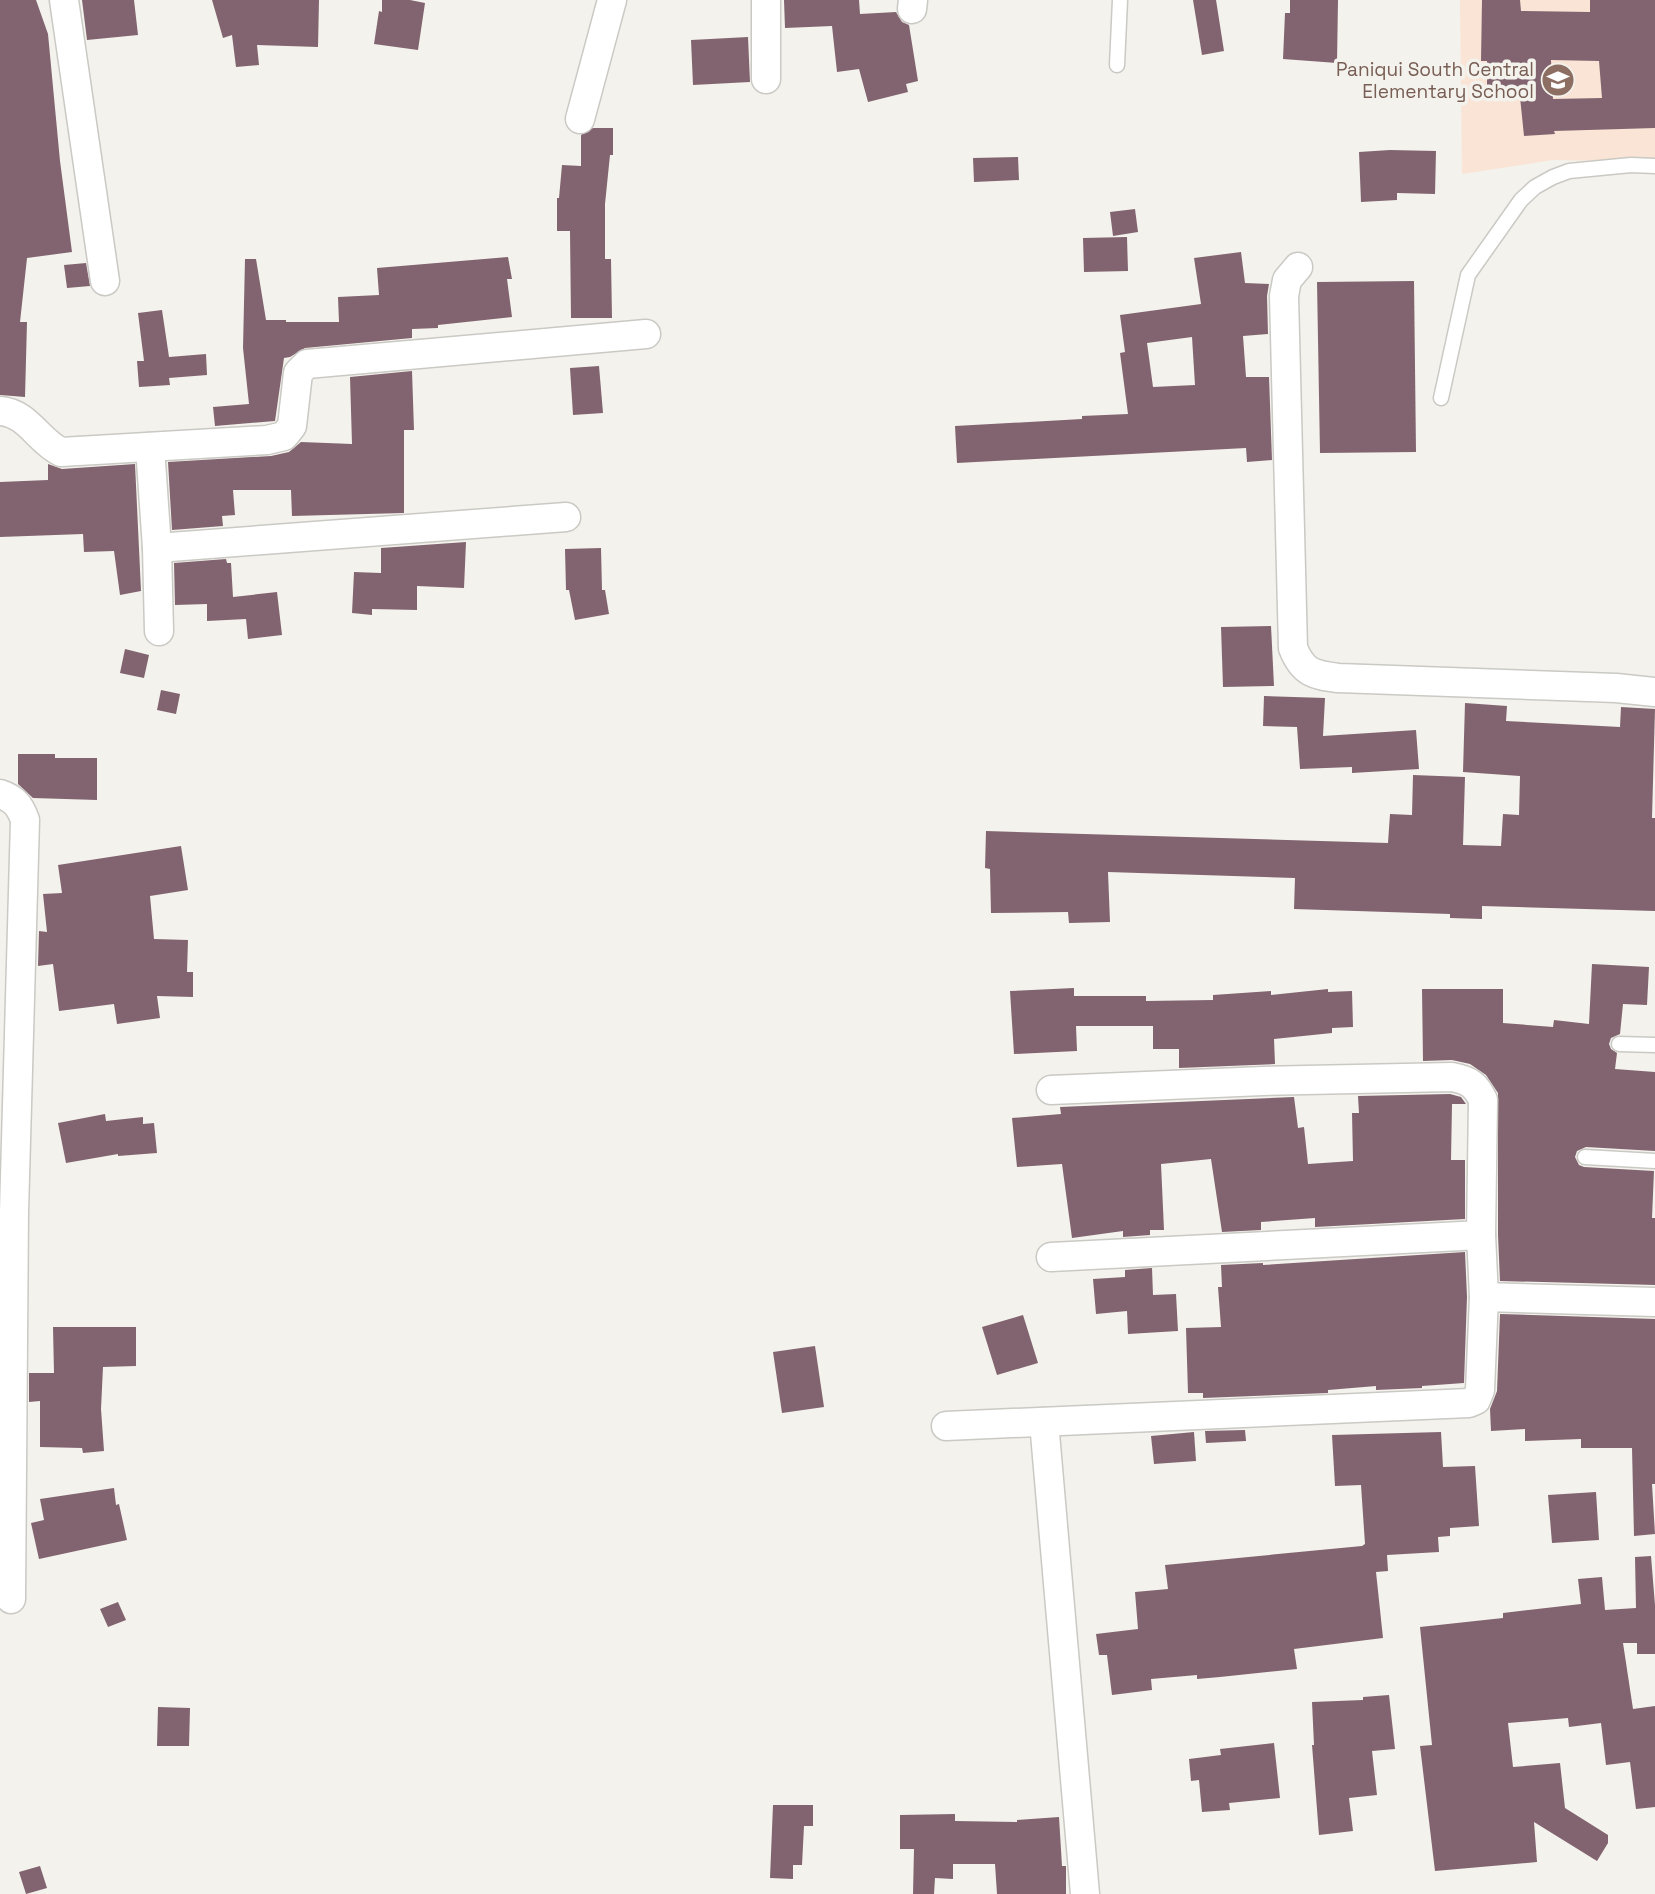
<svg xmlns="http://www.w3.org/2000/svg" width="1655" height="1894" font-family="'Space Grotesk',sans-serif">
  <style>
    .education { fill: #f9e4d5 }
    .building { fill: #81646f; fill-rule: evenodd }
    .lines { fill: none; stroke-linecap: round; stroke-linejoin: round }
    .lane-casing { stroke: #cac9c4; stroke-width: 17 }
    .street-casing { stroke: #cac9c4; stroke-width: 31 }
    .lane { stroke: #fff; stroke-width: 14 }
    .street { stroke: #fff; stroke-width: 28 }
    .labels { text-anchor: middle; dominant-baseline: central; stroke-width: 7; stroke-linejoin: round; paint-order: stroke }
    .education-label { font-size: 19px; fill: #785e54; stroke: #f4f2ed; text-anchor: end }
  </style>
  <rect width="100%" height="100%" fill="#f4f2ed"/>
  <polygon class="education" points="1460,0 1655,0 1655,162 1553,160 1462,174"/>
  <g class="building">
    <polygon points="0,0 36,0 48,34 60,161 72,252 27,258 20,322 27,322 25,397 0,395"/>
    <polygon points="82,0 134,0 138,35 87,40"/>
    <polygon points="212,0 319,0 318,47 257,45 259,65 236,67 232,35 223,38"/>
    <polygon points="382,0 410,0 425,3 418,50 374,44 379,11 382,12"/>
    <polygon points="784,0 859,0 860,14 896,12 902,22 909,25 918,81 906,84 908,92 868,102 859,69 837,72 832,26 785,28"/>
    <polygon points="1193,0 1216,0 1224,51 1202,55"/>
    <polygon points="1290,0 1338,0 1337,63 1283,59 1285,13 1290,13"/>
    <path d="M 1482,0 L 1520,0 L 1521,11 L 1590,12 L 1590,0 L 1655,0 L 1655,128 L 1554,131 L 1555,134 L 1524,136 L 1520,97 L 1487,97 L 1487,61 L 1481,61 ZM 1551,60 L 1599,61 L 1602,98 L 1553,99 Z"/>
    <polygon points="748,37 750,82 693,85 691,40"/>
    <polygon points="593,128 613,128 613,155 610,155 605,204 605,259 611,259 612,318 571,318 570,231 557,231 557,198 559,198 562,165 581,166 581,135"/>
    <polygon points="1390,150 1436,151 1435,194 1397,193 1397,200 1361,202 1359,152"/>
    <polygon points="1018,157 1019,180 974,182 973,158"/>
    <polygon points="1135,209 1138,232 1113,236 1110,212"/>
    <polygon points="1127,237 1128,271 1084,272 1083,238"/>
    <path d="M 1241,252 L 1245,283 L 1269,284 L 1267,296 L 1268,334 L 1243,336 L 1246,377 L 1269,377 L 1272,460 L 1247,462 L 1246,448 L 957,463 L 955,426 L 1082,419 L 1082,416 L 1128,414 L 1120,353 L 1125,352 L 1120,315 L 1201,304 L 1194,258 ZM 1192,337 L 1195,385 L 1153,387 L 1147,343 Z"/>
    <polygon points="508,257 512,279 507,279 512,317 438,325 438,328 412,329 412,338 305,348 290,357 284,358 275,421 215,426 213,407 249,404 243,348 245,259 256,259 266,320 286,320 286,322 339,322 338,297 379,295 377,268"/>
    <polygon points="86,263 90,286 67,288 64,265"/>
    <polygon points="1414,281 1416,452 1320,453 1317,282"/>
    <polygon points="162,310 169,357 206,354 207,375 169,378 170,385 139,387 137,361 144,361 138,313"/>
    <polygon points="599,366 603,413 573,415 570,368"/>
    <polygon points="412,371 414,430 404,430 404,513 292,516 291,490 233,490 235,515 222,516 223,526 172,530 168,462 271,456 289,452 301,442 352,444 350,377"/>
    <polygon points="48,464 62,469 135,464 141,591 120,595 114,551 84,552 83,534 0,537 0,482 48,480"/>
    <polygon points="466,542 464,588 417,586 417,610 372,609 372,615 352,613 354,572 381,573 381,548"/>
    <polygon points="601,548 602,590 605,590 609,614 575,620 569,590 566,590 565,549"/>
    <polygon points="226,559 227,563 231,563 233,597 277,592 282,635 248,639 246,619 207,621 207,604 175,605 174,563"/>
    <polygon points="1271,626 1274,686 1223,687 1221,627"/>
    <polygon points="125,649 149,655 144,678 120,673"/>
    <polygon points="161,690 180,694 176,714 157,710"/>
    <polygon points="1264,696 1325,698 1323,736 1416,730 1419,769 1352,773 1352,767 1300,769 1297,727 1263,726"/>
    <polygon points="1465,703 1507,706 1506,721 1620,727 1621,707 1655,709 1652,818 1655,818 1655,911 1482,906 1482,919 1450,918 1450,914 1294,909 1295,878 1108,872 1110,922 1069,923 1068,912 991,913 990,869 985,868 986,831 1388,843 1390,814 1412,815 1413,775 1465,777 1463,845 1501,846 1503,814 1519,815 1520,776 1463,772"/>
    <polygon points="18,754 55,754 55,758 97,758 97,800 33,798 18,784"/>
    <polygon points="181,846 188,890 150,896 154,939 188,940 187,972 193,972 193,997 157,996 160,1018 117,1024 114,1004 59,1011 53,964 38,966 39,931 47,932 43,894 62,893 58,865"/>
    <polygon points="1592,964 1649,967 1647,1005 1623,1004 1620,1034 1611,1038 1609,1044 1611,1049 1617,1053 1615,1069 1655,1072 1655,1151 1586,1147 1577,1151 1575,1157 1579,1165 1584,1167 1654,1171 1652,1218 1655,1218 1655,1285 1500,1281 1498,1235 1498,1093 1486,1075 1470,1064 1452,1060 1423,1061 1422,989 1503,989 1503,1023 1553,1027 1554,1020 1589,1024"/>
    <polygon points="1074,988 1074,996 1146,996 1146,1001 1213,1000 1213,995 1271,991 1271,995 1328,989 1328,992 1352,991 1353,1027 1332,1028 1332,1033 1274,1039 1275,1064 1179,1068 1179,1049 1153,1049 1153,1026 1076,1026 1077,1051 1014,1054 1010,991"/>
    <polygon points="1450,1094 1461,1097 1466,1104 1452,1104 1451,1160 1465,1160 1465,1219 1315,1227 1315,1218 1261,1222 1261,1230 1222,1232 1211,1159 1161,1164 1164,1230 1150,1230 1150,1235 1123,1237 1123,1231 1072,1238 1062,1164 1017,1167 1012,1118 1061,1114 1060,1107 1294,1097 1298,1128 1304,1127 1308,1164 1353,1161 1352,1113 1359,1113 1358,1096"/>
    <polygon points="105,1114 106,1121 143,1117 143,1124 154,1123 157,1153 118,1156 118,1154 66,1163 58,1123"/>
    <polygon points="1465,1252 1467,1297 1464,1383 1422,1386 1422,1388 1376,1390 1376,1386 1328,1390 1328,1393 1203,1398 1203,1393 1188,1393 1186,1328 1221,1327 1218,1287 1222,1287 1221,1265 1263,1263 1263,1265"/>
    <polygon points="1152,1268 1153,1295 1176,1294 1178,1331 1128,1334 1127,1311 1096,1314 1093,1279 1125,1277 1125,1270"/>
    <polygon points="1500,1314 1655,1319 1655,1484 1652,1484 1655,1534 1634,1536 1632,1448 1581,1448 1581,1439 1525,1441 1525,1429 1491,1431 1490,1409 1497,1391"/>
    <polygon points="1023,1315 1038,1363 997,1375 982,1327"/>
    <polygon points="53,1327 136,1327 136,1366 103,1367 101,1409 104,1451 83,1453 82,1448 40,1447 40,1401 29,1402 29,1373 54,1373"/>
    <polygon points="815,1346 824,1407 782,1413 773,1352"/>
    <polygon points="1245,1430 1246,1441 1206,1443 1205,1431"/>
    <polygon points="1194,1432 1196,1461 1154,1464 1151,1436"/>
    <polygon points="1441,1432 1443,1467 1475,1466 1479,1526 1450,1528 1450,1536 1438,1537 1439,1552 1387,1555 1388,1571 1376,1572 1383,1638 1294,1649 1297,1669 1220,1677 1197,1679 1197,1675 1151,1679 1152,1690 1112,1695 1107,1655 1099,1655 1096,1634 1138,1629 1135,1592 1168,1589 1165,1565 1362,1546 1365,1544 1361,1485 1335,1486 1332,1435"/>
    <polygon points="114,1488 116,1505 119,1504 127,1540 39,1559 31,1523 44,1520 40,1499"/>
    <polygon points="1596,1492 1599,1540 1552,1543 1548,1495"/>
    <polygon points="1651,1556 1655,1605 1655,1654 1637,1654 1637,1643 1623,1643 1633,1709 1655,1706 1655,1807 1636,1809 1630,1762 1606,1765 1601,1723 1569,1727 1568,1718 1508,1723 1513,1767 1560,1763 1565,1808 1608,1835 1608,1843 1597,1861 1534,1822 1537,1862 1435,1871 1420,1746 1432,1745 1420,1627 1503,1618 1503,1613 1581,1604 1578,1579 1602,1577 1605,1610 1636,1608 1635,1557"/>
    <polygon points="118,1602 126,1620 108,1627 100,1609"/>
    <polygon points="1389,1695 1395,1749 1372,1751 1377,1795 1349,1798 1353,1831 1319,1835 1312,1745 1314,1745 1312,1702 1363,1700 1363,1697"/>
    <polygon points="158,1707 190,1708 189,1746 157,1746"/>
    <polygon points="1274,1743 1280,1798 1229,1803 1230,1810 1202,1812 1199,1780 1191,1781 1189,1759 1221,1755 1220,1749"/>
    <polygon points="773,1805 813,1805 813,1826 804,1826 802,1865 793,1865 793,1879 770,1878"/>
    <polygon points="955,1814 955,1821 1017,1822 1017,1820 1059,1817 1062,1866 1066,1866 1066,1894 997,1894 995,1864 953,1864 953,1879 935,1878 934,1894 913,1894 914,1849 900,1849 900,1815"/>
    <polygon points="40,1866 47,1888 26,1894 19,1872"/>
  </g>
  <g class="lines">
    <defs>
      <g id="lane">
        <polyline points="1117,65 1120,0"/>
        <polyline points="1441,398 1468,275 1521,200 1535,187 1553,177 1569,171 1631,165 1655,166"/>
        <polyline points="1619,1044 1655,1045"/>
        <polyline points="1585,1157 1655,1161"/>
      </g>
      <g id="street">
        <polyline points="64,0 105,281"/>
        <polyline points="912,9 913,0"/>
        <polyline points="766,79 766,0"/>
        <polyline points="580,119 612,0"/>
        <path d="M 1298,267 L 1287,280 L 1284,296 L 1293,648 C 1303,673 1314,675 1338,678 L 1616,688 L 1655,692"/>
        <path d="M 0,411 C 28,413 38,441 61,452 L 267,440 L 284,436 L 292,426 L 298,373 L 307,364 L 646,334"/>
        <polyline points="150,447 157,548 159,631"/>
        <polyline points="157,548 566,517"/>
        <path d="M 0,794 C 15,799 20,806 25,820 L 14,1212 L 11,1599"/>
        <polyline points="1051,1257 1481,1235"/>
        <polyline points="1484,1297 1655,1302"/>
        <polyline points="1044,1422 1085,1894"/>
        <path d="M 946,1426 L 1469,1403 L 1476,1400 L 1480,1390 L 1484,1297 L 1481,1235 L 1483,1100 C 1476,1085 1469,1080 1452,1077 L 1263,1081 L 1051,1090"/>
      </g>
    </defs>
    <use href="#lane" class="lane-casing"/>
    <use href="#street" class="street-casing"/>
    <use href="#lane" class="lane"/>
    <use href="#street" class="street"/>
  </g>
  <defs>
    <symbol id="school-disc" viewBox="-11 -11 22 22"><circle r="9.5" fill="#8d6e63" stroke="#f4f2ed"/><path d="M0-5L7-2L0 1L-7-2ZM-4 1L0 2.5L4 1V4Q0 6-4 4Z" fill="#fff"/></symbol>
  </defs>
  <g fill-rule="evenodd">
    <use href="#school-disc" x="1539" y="61" width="38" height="38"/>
  </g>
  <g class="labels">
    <g class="education-label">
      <text x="1534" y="69">Paniqui South Central<tspan x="1534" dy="22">Elementary School</tspan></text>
    </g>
  </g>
</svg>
